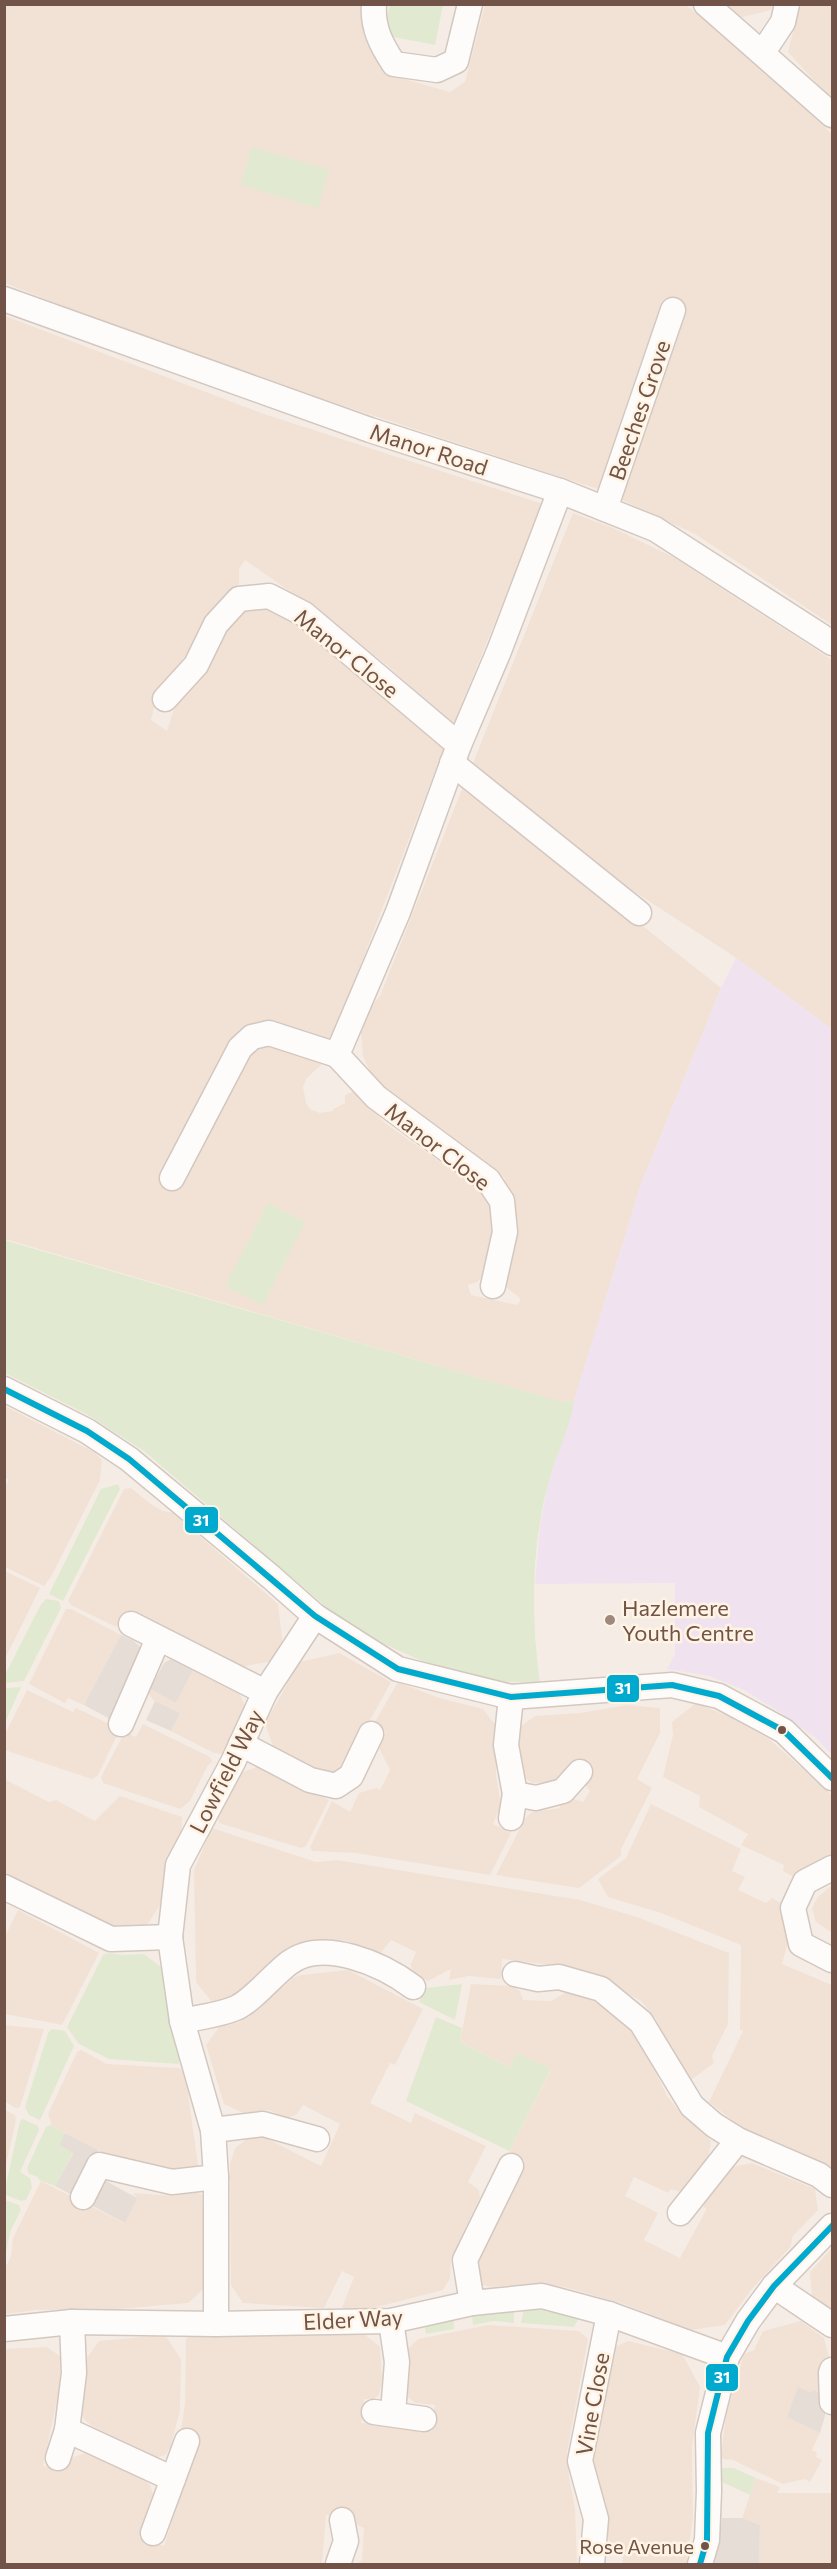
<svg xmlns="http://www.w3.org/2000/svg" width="837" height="2569" font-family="Commissioner,sans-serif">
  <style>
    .residential { fill: #f1e2d5 }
    .industrial { fill: #e6ddd6 }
    .education { fill: #f0e3ef }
    .green { fill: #e1ead0 }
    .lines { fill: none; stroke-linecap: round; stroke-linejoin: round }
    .minor-casing { stroke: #d3c8c0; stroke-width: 27 }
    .minor { stroke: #fefcfb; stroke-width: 24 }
    .bus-1-casing { stroke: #fff3e4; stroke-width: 10 }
    .bus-1 { stroke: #00a9ce; stroke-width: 6 }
    .poi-dot { fill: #9f897e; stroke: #fff3e4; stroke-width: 2 }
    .bus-dot { fill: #715347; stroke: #fff3e4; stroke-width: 2 }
    .labels { text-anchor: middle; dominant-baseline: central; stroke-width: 5; stroke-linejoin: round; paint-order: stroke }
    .bus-label { font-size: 20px; fill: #715347; stroke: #fff3e4; text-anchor: end }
    .street-label { font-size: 22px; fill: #715347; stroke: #fff3e4 }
    .poi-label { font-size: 22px; fill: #715347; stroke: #fff3e4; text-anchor: start }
    .line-badge { stroke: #fff3e4; stroke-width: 2 }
    .badge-label { font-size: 16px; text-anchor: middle; font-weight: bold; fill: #fff }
  </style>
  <rect width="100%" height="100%" fill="#f5ede5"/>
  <g class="residential">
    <polygon points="4,5 367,5 363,32 368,46 382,65 401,78 450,92 465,82 485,5 686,5 727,37 832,134 832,625 695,534 601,490 182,353 5,283"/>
    <polygon points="727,5 772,5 771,10 742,17"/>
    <polygon points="800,5 832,5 832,100 788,52"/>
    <polygon points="5,316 264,414 543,504 453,725 388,666 305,602 245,560 239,569 239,584 227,595 193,646 159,689 151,720 167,731 176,702 230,623 242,609 260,604 289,617 445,745 323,1063 306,1079 303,1087 306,1103 310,1109 320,1113 333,1111 333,1109 345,1103 345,1095 352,1092 360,1096 385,1123 495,1201 493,1267 477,1282 468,1285 471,1295 517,1305 520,1301 520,1298 508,1289 503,1280 498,1179 506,1179 407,1111 386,1093 372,1076 363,1056 361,1033 370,1008 380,996 464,784 721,988 641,1184 574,1401 561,1402 5,1239"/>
    <polygon points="573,513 613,528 673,557 832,660 832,1029 732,955 624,885 622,887 473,763"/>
    <polygon points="5,1406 94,1452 102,1460 100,1480 52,1575 44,1586 5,1567 4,1488 9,1480 5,1478"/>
    <polygon points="131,1488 152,1505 163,1511 173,1513 278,1604 283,1646 273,1661 245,1666 242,1669 124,1613 116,1627 71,1605 68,1601 124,1489"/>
    <polygon points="5,1571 40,1588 5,1659"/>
    <polygon points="66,1609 71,1609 121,1635 84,1705 68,1698 65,1703 29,1684"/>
    <polygon points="339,1653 391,1682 341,1773 327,1776 271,1751 273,1746 265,1723 300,1662"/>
    <polygon points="193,1670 213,1681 223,1679 236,1686 245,1706 222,1754 214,1753 171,1731 180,1713 153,1700 148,1693 150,1689 176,1703"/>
    <polygon points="398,1682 439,1698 483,1709 496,1726 496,1776 501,1804 493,1824 511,1833 490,1875 356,1853 312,1851 310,1847 332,1801 350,1812 359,1793 377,1788 380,1790 390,1770 379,1748 386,1732 373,1725"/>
    <polygon points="27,1690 73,1712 76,1708 120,1729 98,1775 92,1779 5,1750 5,1734"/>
    <polygon points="696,1703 730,1717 769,1739 829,1792 832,1796 832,1856 794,1877 783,1871 784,1865 741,1845 748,1834 699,1807 700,1796 663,1777 673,1735 672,1722"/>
    <polygon points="628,1705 660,1708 660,1733 637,1779 652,1788 621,1849 621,1856 579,1888 496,1875 526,1817 532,1812 560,1808 558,1801 570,1798 583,1802 590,1791 584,1783 571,1781 532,1783 521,1775 517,1768 520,1727 535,1716 580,1713"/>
    <polygon points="143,1724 210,1757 212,1762 208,1765 190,1801 180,1809 103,1783 101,1777 125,1732 136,1737"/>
    <polygon points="260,1766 329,1800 306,1846 301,1848 219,1823 218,1818 240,1773"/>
    <polygon points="4,1779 49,1802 56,1800 95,1821 120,1796 182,1817 181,1839 167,1871 160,1905 145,1928 127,1929 111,1926 5,1873"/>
    <polygon points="651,1804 741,1849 732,1871 745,1877 738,1890 766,1903 772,1898 786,1906 789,1938 782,1964 832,1985 832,2167 793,2154 742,2128 709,2102 743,2031 740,2030 741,1945 661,1913 608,1897 598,1879 626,1858"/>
    <polygon points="212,1828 316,1862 337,1860 580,1900 637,1917 729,1953 728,2024 712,2056 714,2063 687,2083 655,2018 641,2001 594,1975 568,1967 502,1959 501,1979 468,1976 449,1980 451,1969 428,1981 412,1973 411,1964 416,1952 391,1940 380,1954 370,1953 347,1941 326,1939 309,1942 276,1958 230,1999 211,2001 196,1982 194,1870"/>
    <polygon points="832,1885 832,1933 816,1922 812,1909 817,1898"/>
    <polygon points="18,1910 99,1953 62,2025 5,2014 5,1937"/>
    <polygon points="348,1970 423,2009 395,2065 390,2063 370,2103 411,2123 415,2113 486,2146 468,2182 479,2190 480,2197 451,2259 450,2278 443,2290 385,2305 364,2309 342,2308 354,2277 342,2271 324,2308 243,2303 231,2285 230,2164 235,2148 248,2138 260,2135 321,2166 340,2124 303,2105 296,2115 286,2118 269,2110 243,2113 224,2104 206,2045 219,2027 237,2023 249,2017 293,1978 301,1975"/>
    <polygon points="471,1984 512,1986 520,1991 523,2000 551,2001 568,1991 580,1994 623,2018 640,2039 667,2096 679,2111 711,2140 707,2168 686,2193 671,2189 668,2193 634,2177 625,2196 658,2213 644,2240 680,2258 705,2212 706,2208 703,2207 710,2192 731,2167 752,2163 815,2189 818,2210 792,2237 791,2246 752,2289 725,2325 691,2330 624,2304 565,2287 527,2284 492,2287 482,2285 478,2281 475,2275 478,2257 525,2161 509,2151 551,2070 510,2067 460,2042"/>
    <polygon points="4,2025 44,2029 20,2107 16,2108 5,2102"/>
    <polygon points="81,2050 107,2064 178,2068 185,2071 199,2173 162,2177 98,2150 52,2126 48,2114 77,2052"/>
    <polygon points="5,2110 15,2115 16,2120 5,2169"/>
    <polygon points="41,2181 124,2223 137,2198 133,2193 174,2196 193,2190 202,2195 207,2286 188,2303 118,2309 35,2310 5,2314 5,2268 11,2256 13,2238"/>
    <polygon points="832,2248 832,2312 812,2296 810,2272"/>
    <polygon points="801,2321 824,2338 829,2357 832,2359 825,2395 812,2393 796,2396 787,2417 820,2433 812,2450 817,2453 816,2457 822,2460 810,2482 804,2479 783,2484 733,2460 723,2459 721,2456 726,2415 744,2354 754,2350 763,2331"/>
    <polygon points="488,2325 579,2331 588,2339 567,2452 569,2477 575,2509 577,2564 356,2564 362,2560 364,2528 337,2516 326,2515 322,2564 5,2564 4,2349 47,2347 60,2356 60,2386 43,2466 64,2469 71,2458 88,2452 143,2479 150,2485 153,2494 139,2538 164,2546 199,2436 181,2430 185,2404 186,2339 190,2335 365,2335 380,2347 382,2381 379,2395 373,2399 364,2399 361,2423 432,2431 435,2405 415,2403 406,2395 407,2350 418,2339"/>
    <polygon points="165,2335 181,2359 180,2411 170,2448 165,2455 154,2458 93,2427 84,2419 81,2409 87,2358 99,2341"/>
    <polygon points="628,2341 682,2354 700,2387 692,2447 693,2518 686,2564 622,2564 625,2545 612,2544 608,2539 607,2516 593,2467 594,2450 613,2348"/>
    <polygon points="756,2478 780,2487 777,2493 832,2493 832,2564 759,2564 760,2525 742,2518"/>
  </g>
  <g class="industrial">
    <polygon points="121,1635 134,1641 140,1647 141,1657 110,1719 84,1705"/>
    <polygon points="171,1659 193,1670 176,1703 150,1689 164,1663"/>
    <polygon points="155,1701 180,1713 171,1731 146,1720"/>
    <polygon points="65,2133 98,2150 88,2171 137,2198 125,2223 55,2186 73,2154 59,2145"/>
    <polygon points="798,2387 811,2393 813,2390 825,2395 825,2416 820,2433 787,2417"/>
    <polygon points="722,2518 742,2518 760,2525 759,2564 714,2564"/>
  </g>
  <polygon class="education" points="736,958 832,1029 832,1755 816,1738 778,1711 744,1690 709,1676 667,1669 675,1654 675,1583 535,1584 540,1525 548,1484 641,1184 721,988"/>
  <g class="green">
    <polygon points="390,5 443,5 435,45 383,35"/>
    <polygon points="252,147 329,170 318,208 241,185"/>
    <polygon points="268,1203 305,1222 263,1305 225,1286"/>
    <path d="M 4,1240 L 562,1402 L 574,1401 C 570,1430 555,1456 548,1485 C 531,1547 531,1619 540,1683 L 493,1681 L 438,1668 L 382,1643 L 339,1618 L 144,1451 L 86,1414 L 5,1373 Z"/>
    <polygon points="118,1484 120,1489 63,1601 49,1594 101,1489"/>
    <polygon points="46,1599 59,1601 61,1608 24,1681 5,1683 5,1675 40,1606"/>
    <polygon points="21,1687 5,1723 5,1688"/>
    <polygon points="108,1953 122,1955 144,1954 165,1970 181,2058 178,2064 109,2059 79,2044 67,2027 103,1955"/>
    <polygon points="462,1984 455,2020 419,2002 426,1988"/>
    <polygon points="436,2017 462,2028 460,2042 510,2067 517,2053 551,2069 509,2151 406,2101"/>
    <polygon points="52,2029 65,2031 74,2046 40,2120 29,2115 25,2107 48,2033"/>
    <polygon points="23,2119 38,2126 39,2130 20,2172 30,2178 32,2187 26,2200 21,2201 6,2195 5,2189 20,2121"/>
    <polygon points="50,2125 65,2133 59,2145 73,2153 55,2186 39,2180 38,2177 29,2174 27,2168 46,2127"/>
    <polygon points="5,2200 19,2205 21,2210 10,2232 5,2258"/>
    <polygon points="524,2308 554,2310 580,2316 574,2327 521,2323"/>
    <polygon points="514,2309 514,2323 493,2321 473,2325 472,2314"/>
    <polygon points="454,2319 454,2329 426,2334 424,2323"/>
    <polygon points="721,2468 734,2468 756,2478 750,2495 722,2482"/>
  </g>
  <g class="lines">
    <defs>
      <g id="minor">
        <path d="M 374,4 C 372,28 382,46 394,64 L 437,70 L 456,61 L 470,4"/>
        <polyline points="706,4 832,115"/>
        <polyline points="763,52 783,22 787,4"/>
        <polyline points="4,299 370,430 560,491 655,529 832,643"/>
        <polyline points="605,509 673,310"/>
        <polyline points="165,699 196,665 216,624 239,599 269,596 304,614 459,745"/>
        <polyline points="452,763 639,913"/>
        <polyline points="172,1178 240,1048 252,1037 269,1033 337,1055"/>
        <polyline points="493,1286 505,1232 502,1201 488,1180 376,1097 337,1055 398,912 459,745 499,651 560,491"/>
        <polyline points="4,1389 87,1431 129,1459 271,1577 315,1616 398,1669 511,1697 672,1685 719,1696 784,1731 832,1778"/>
        <polyline points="131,1624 265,1692"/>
        <polyline points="511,1697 506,1745 515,1794 536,1798 563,1791 580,1772"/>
        <polyline points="121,1724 158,1639"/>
        <polyline points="241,1744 310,1780 336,1786 351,1776 371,1734"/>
        <polyline points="511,1818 515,1794"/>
        <polyline points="832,1868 805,1882 793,1908 801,1944 832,1960"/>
        <polyline points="4,1887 111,1939 170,1937"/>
        <polyline points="515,1974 538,1979 559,1977 601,1989 641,2022 692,2106 714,2125 738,2140 819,2175 832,2185"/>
        <path d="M 182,2021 C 200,2017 220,2015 236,2008 C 252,2001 274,1974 289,1963 C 323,1937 384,1965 413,1987"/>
        <polyline points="213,2130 263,2124 317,2139"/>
        <polyline points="83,2197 99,2165 172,2182 216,2177"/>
        <polyline points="680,2213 738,2140"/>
        <polyline points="774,2286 832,2325"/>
        <polyline points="472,2303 465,2260 511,2166"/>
        <polyline points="391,2321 397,2362 393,2413"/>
        <polyline points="72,2322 74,2373 67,2430 173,2479"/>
        <polyline points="216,2324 216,2177 213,2130 182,2021 170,1937 178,1865 233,1762 265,1692 315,1616"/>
        <polyline points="4,2329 72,2322 216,2324 391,2321 472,2303 542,2296 609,2314 727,2357"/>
        <polyline points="832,2370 831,2373 832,2402"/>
        <polyline points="374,2412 424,2419"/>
        <polyline points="58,2458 67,2430"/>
        <polyline points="153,2533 187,2441"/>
        <polyline points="338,2564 346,2541 342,2520"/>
        <polyline points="592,2564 596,2519 580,2461 609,2314"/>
        <polyline points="700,2564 707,2540 709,2491 708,2433 727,2357 748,2321 774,2286 832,2226"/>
      </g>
    </defs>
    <use href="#minor" class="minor-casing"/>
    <use href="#minor" class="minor"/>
    <defs>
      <g id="bus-1">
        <polyline points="4,1389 87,1431 129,1459 315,1616 398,1669 511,1697 672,1685 719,1696 784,1731 832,1778"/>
        <polyline points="700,2564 707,2540 708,2433 727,2357 748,2321 774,2286 832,2226"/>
      </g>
    </defs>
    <use href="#bus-1" class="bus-1-casing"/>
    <use href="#bus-1" class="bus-1"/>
  </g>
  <circle class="poi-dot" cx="610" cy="1620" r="6"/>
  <g class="bus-dot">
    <circle cx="782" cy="1730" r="5"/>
    <circle cx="705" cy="2546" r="5"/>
  </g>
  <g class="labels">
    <g class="bus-label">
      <text x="694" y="2546">Rose Avenue</text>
    </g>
    <g class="street-label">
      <text transform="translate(639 410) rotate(-71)">Beeches Grove</text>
      <text transform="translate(429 449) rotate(18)">Manor Road</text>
      <text transform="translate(347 653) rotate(39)">Manor Close</text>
      <text transform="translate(438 1146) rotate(38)">Manor Close</text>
      <text transform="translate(226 1771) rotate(-63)">Lowfield Way</text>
      <text transform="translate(353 2319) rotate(-3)">Elder Way</text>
      <text transform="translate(592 2404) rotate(-80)">Vine Close</text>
    </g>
    <g class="poi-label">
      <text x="622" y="1607">Hazlemere<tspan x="622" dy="25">Youth Centre</tspan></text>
    </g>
  </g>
  <g class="line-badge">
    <rect x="184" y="1506" width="35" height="28" rx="6" fill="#00a9ce"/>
    <rect x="606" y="1674" width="34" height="29" rx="6" fill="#00a9ce"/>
    <rect x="705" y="2363" width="34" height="29" rx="6" fill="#00a9ce"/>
  </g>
  <g class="badge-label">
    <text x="201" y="1526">31</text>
    <text x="623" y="1694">31</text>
    <text x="722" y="2383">31</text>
  </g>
  <rect width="837" height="2569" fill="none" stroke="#715347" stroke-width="12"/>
</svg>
